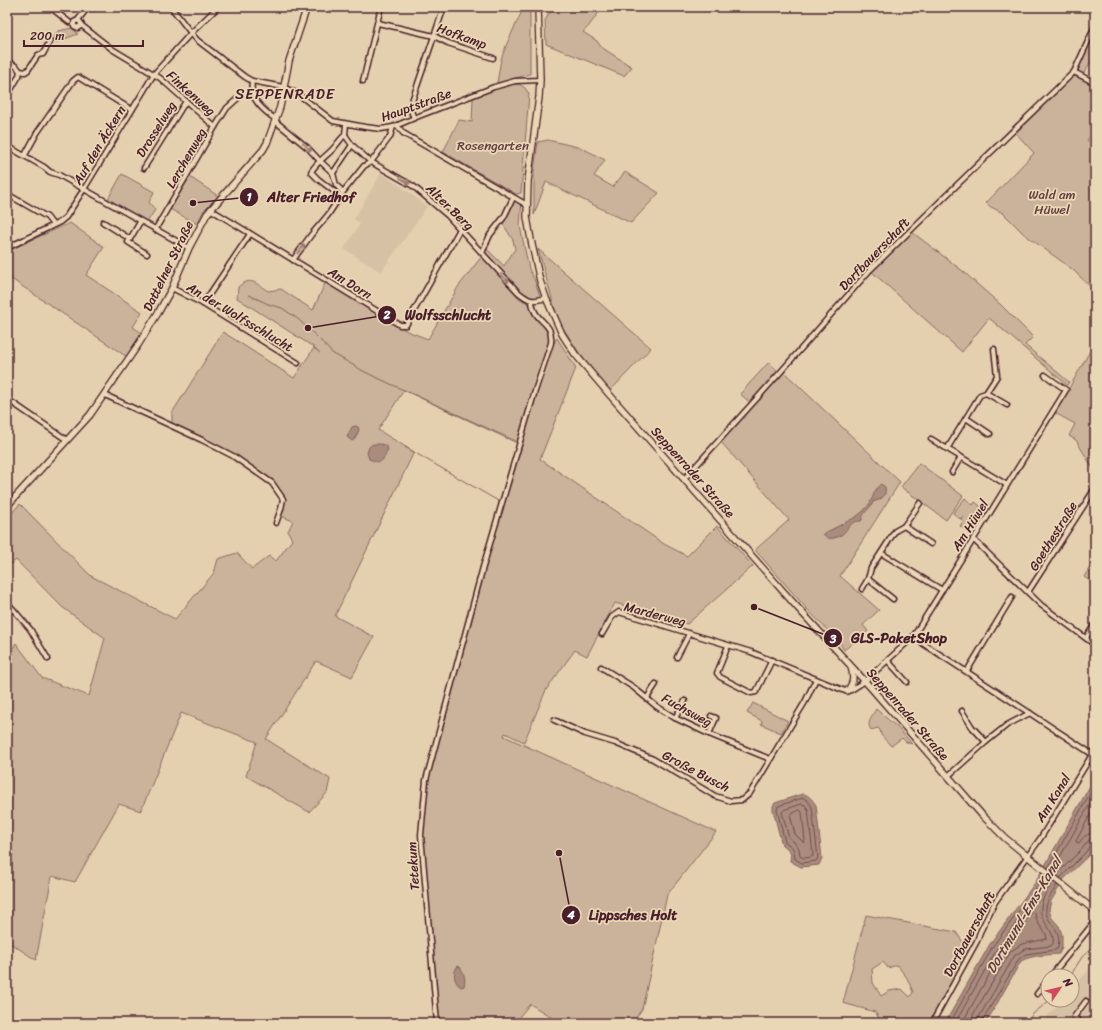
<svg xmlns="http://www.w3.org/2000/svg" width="1102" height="1030" font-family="Sriracha,sans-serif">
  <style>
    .built { fill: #d7c1a4 }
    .green { fill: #cab39a; stroke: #8a6962; fill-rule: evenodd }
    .water { fill: #a98c7d; stroke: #83605c }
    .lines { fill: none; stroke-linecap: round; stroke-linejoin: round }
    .shore { stroke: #704b4c; stroke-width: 1 }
    .stream { stroke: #83605c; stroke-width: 1 }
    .minor-casing { stroke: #4a1f2b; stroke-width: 7 }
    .major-casing { stroke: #4a1f2b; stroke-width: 8 }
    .minor { stroke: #ead7b5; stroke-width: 4 }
    .major { stroke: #ead7b5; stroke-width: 5.5 }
    .oneway { stroke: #9a7b70 }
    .labels { text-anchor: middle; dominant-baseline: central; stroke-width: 3.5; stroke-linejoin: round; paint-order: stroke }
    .street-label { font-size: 13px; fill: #4a1f2b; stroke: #ead7b5 }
    .park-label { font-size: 13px; fill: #643d41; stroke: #ead7b5 }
    .water-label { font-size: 14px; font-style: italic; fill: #623a40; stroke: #ead7b5 }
    .quarter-label { font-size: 15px; letter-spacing: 1px; fill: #4a1f2b; stroke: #ead7b5 }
    .leader { fill: none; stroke: #4a1f2b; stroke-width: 1.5 }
    .callout-dot { fill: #4a1f2b; stroke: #ead7b5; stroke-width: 1.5 }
    .mark-label { font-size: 12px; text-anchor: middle; font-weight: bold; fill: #fff }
    .callout-label { font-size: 14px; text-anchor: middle; font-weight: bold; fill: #4a1f2b; stroke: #ead7b5; stroke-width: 3.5; stroke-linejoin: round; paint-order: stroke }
  </style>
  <rect width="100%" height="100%" fill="#e4d0af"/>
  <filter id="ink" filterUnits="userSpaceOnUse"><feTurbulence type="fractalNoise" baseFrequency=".025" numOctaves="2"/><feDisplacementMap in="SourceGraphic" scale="8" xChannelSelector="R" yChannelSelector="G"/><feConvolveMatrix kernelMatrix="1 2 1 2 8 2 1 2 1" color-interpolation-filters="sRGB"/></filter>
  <g filter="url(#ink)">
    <g class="built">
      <polygon points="381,173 410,193 427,207 381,272 344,249 360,224 354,219"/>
      <polygon points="1095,963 1095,1023 1041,1023 1062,1000 1072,1000 1072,988"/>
    </g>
    <g class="green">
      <polygon points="524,7 530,7 530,74 497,83 501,59 508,41"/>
      <polygon points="555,7 603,7 588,27 583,32 597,41 601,47 632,67 624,76 546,44 545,21 548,15"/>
      <polygon points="72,28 78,34 56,42 53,38 58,31"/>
      <polygon points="1095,28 1095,55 1082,76 1074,72"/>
      <polygon points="1074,73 1095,84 1095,130 1087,140 1095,145 1095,291 1072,269 1024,234 1003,213 991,207 986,203 1034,153 1014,131"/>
      <path d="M 519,84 L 525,88 L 529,94 L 521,193 L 516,194 L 443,152 L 459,120 L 472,122 L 473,98 C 488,92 502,85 519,84 Z"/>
      <polygon points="548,140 582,148 605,160 594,176 613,187 625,172 659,193 631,223 546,182 534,215 534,170 538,142"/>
      <polygon points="122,174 154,192 149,202 155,210 147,222 108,199"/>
      <polygon points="190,177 218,196 204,210 197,224 170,209"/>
      <polygon points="517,196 522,200 520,226 529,269 534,279 540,296 532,299 521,293 484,253 487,249 504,266 515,249 513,240 503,224"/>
      <polygon points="70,223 104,247 86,275 142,312 133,327 142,333 127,357 7,276 7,251"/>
      <polygon points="912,232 964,272 978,285 1000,304 1033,337 1025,345 1069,382 1067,385 989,318 962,352 872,272"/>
      <polygon points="538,249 651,348 610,391 579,353 558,320"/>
      <path d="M 482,256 L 519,298 L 530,305 L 534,313 L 545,328 L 549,338 L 549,347 L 520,443 L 404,390 L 378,430 L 414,452 L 335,616 L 374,637 L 352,677 L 316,661 L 266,739 L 330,779 L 327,793 L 309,812 L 246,776 L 257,742 L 181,713 L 141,811 L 119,804 L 75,882 L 52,876 L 36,960 L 7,941 L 7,658 L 16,643 L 42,678 L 89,696 L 105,638 L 62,607 L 16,560 L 7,567 L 7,518 L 20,504 L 91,576 L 175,619 L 214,573 L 218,559 L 237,553 L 252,569 L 269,556 L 276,561 L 292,540 L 288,531 L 293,521 L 281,516 L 284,499 L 278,489 L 233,454 L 172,425 L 172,413 L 223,332 L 294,378 L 314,348 L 320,353 L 315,348 L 237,298 L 238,287 C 251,276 255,283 268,291 L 281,289 L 313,310 L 326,281 L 407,331 L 428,339 L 458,287 Z"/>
      <polygon points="557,338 576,368 540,459 664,544 687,556 717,526 753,566 687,624 615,603 587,656 575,650 546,690 524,742 505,733 504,736 716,832 667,895 642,1009 632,1023 561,1023 530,1004 514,1023 439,1023 437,994 430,928 423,836 427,781 484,568 536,391 551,347"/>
      <polygon points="1094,344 1095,344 1095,472 1076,440 1069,436 1075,424 1055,413"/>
      <polygon points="769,362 779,373 752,404 740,394"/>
      <polygon points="783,371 900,482 840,576 879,610 863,625 868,631 844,650 840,643 807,609 755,550 789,520 721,442"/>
      <polygon points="919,463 963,496 946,520 901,487"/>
      <polygon points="965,498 973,505 975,502 985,510 970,533 960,526 963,521 961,519 964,516 960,519 953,513"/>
      <polygon points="1095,559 1095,584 1084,577"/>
      <polygon points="753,703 788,721 781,733 761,724 762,721 747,713"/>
      <path d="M 876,709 L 898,728 L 912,744 L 906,742 L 902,738 L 891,746 L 881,735 L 880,730 L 878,728 L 871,730 C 866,723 872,716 876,709 Z"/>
      <path d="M 866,915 L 956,932 L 969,951 L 930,1023 L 882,1023 L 875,1012 L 843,1003 ZM 883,962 L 888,968 L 897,965 L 907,978 L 913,992 L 910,997 L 902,989 L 889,991 L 881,996 L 873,983 L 872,969 Z"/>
    </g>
    <g class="water">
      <polygon points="356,426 358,427 359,430 355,439 352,441 347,437 352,427"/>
      <path d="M 373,444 C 379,444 385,443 388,449 C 383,461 382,465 369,459 L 367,453 L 369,447 Z"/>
      <path d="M 881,484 L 885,487 C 887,496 881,500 873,502 C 871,509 862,512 862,520 L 861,521 C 847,520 848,536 834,538 C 828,539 827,538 823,534 L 856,517 C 861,513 867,508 870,503 C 873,497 875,488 881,484 Z"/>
      <path d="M 1095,777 L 1095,845 L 1090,854 L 1064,879 L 1051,901 L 1049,909 L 1051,917 L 1059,926 L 1062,935 L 1062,947 L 1059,954 C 1047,955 1032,955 1021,961 L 986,1023 L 945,1023 L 990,944 L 1035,883 Z"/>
      <path d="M 802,794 C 809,794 812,800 816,805 L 822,858 L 819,865 L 801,867 L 790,861 L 791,853 L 787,848 L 782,845 L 773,810 L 773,806 L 775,803 Z"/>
      <path d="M 458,966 L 460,967 C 464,973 466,979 464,986 L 461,987 C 454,983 452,972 458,966 Z"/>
    </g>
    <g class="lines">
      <g class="shore">
        <path d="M 804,798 L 808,801 L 812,807 L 818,858 L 816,861 L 802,863 L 795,859 C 794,848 794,848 785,842 L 777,810 L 778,806 L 793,801 Z"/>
        <polygon points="802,804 805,805 808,809 813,855 812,857 803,858 800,856 799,848 794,842 789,838 782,812 784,810"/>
        <path d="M 1095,806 L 1076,841 L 1076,842 L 1079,843 C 1083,837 1087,833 1095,833"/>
        <polygon points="800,810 802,812 805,841 804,843 795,834 790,815 791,814"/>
        <polyline points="1048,868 1095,785"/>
        <polyline points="1052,871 1095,795"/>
        <polyline points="1056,875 1082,849 1088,841 1091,839 1095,839"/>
        <polyline points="1060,878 1086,852 1090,845 1095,844"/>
        <polyline points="950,1023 993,946 1038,885 1044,874"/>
        <polyline points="955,1023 997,949 1042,888 1048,878"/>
        <polyline points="962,1023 1002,952 1031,913 1034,912 1038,923 1046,934 1047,939 1022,944 1011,951 973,1015 972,1023"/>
        <path d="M 978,1023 L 979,1017 L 1015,955 L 1025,949 L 1051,946 L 1053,944 C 1056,929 1038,922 1041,907 C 1042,897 1048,890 1053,881"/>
        <path d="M 983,1023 L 983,1019 L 1019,959 L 1026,954 L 1055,950 L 1057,949 C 1065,928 1044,924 1046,908 C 1047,899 1053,892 1057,885"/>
      </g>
      <g class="stream">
        <polyline points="1073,76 1077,77 1095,86"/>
        <polyline points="249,295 268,304 282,308 298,319 317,337"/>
        <polyline points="320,340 332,353 365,372 517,443"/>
        <polyline points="405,447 500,502"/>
        <polyline points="1071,976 1075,968 1082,957 1095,945"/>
        <polyline points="1025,1023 1034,1013 1050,1000"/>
      </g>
      <defs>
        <g id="minor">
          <polyline points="50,7 69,22"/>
          <polyline points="171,7 191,33 197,40 245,77 252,81 283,87 298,94 333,121 365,127 381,129 393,127 419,116 494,87 515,81 540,80"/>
          <polyline points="78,20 81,23 81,25 78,28 74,26 74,22 78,20 88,7"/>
          <polyline points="378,23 434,36 448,43 493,58"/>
          <polyline points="81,25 112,49 160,78 215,127"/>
          <polyline points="7,61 17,67 20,71"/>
          <polyline points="20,71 25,72 28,70 38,55 43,54 50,41"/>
          <polyline points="1074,72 1095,83"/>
          <path d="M 252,81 C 249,99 263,110 275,119"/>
          <polyline points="363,81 381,7"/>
          <polyline points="7,96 19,76 20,71"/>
          <polyline points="414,118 411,111 411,104 444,7"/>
          <polyline points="275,121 308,148 320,161 333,173 336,185 343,192"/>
          <path d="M 346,124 L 345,135 L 352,145 L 371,162 L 413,186 L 447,215 L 518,292 C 529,301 532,302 546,298"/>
          <polyline points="397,125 403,133 527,205"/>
          <polyline points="7,146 44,167 50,172 59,175 189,248"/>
          <polyline points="25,155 37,133 73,81 78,77 132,110"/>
          <polyline points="144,168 186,101"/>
          <polyline points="333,173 352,145"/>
          <polyline points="7,194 47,217 53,225"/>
          <path d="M 340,196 L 318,179 L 311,172 C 316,163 325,157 332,150 C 337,145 340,139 345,135"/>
          <polyline points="210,209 400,325 406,325 460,229"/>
          <polyline points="103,222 130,239 128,242 147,254"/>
          <polyline points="155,230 215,127 227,108 237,99"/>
          <polyline points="130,239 140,222"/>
          <polyline points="7,248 60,222 66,217 84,189 154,74 191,33 218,7"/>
          <polyline points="482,253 490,235 504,217 513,198"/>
          <polyline points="293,260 311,235 328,215 343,192 364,166 371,162 390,137 393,127"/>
          <polyline points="172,288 203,304 298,363"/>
          <polyline points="203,304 250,234"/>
          <polyline points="986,393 997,376 994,349"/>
          <polyline points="105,395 202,440 233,456 272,483 283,499 281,509 276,523"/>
          <polyline points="7,399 67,440"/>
          <polyline points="966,418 990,434"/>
          <polyline points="931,439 1007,485"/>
          <polyline points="947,449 980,395 986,393 1007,405"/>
          <polyline points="952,472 961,457"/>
          <polyline points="684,479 778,375 870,270 959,183 1074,72 1095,26"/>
          <polyline points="904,526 931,544"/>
          <polyline points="973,539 1041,605 1095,645"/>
          <polyline points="881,553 942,590"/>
          <polyline points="868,579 893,599"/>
          <polyline points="862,589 868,579 871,568 881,553 895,531 904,526 920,503"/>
          <polyline points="1028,592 1094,490"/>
          <polyline points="7,602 30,629 48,659"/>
          <polyline points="602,634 612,617 619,612 751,652 845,691 851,690 865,681 913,637 1066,390 1045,375"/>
          <polyline points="913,637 1016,704 1092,754"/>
          <polyline points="1086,638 1095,624"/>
          <polyline points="728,646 717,673 720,677 751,693 756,692 772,660"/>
          <polyline points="677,657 689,634"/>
          <polyline points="888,661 907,682"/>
          <polyline points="601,667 633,687 656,706 675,718 709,734 770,759"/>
          <polyline points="967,671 1012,597"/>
          <polyline points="647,698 656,684"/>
          <polyline points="962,711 972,727 986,742"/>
          <polyline points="675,718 685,701"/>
          <polyline points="554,720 585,734 615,743 653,759 715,796 731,801 742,800 750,793 805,702 816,679"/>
          <polyline points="709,734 716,718 711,716"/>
          <polyline points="948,776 986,742 1007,725 1030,713"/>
          <polyline points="1051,976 1095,921"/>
          <polyline points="1037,994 1048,980"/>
          <path d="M 437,1023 L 421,835 L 426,780 L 483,567 L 535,391 L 551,343 C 553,323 540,324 534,310 C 533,307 532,304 532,301"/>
          <polyline points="932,1023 977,941 980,932 995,902 1040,839 1095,750"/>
          <polyline points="1081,1023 1074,1017 1086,1001"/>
        </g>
        <g id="major">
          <polyline points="538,7 540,80 539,97 528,181 527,217 531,240 540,281 546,298 562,334 575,354 608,393 797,607 872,689 982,815 1005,838 1095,911"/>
          <polyline points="7,506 90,415 138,345 158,313 172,288 189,248 207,214 263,150 267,143 280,107 289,61 307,7"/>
          <path d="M 847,691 C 854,683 854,677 851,667"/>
        </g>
      </defs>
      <use href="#minor" class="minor-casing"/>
      <use href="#major" class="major-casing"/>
      <use href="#minor" class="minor"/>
      <use href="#major" class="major"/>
    </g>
    <defs><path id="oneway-shaft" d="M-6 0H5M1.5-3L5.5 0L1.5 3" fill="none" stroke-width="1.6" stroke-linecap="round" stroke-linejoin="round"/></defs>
    <g class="oneway">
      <use href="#oneway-shaft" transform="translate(307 147) rotate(42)"/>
      <use href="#oneway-shaft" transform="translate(405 181) rotate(30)"/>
      <use href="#oneway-shaft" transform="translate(301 249) rotate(-53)"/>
      <use href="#oneway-shaft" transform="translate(505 278) rotate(47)"/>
    </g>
  </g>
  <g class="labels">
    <g class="street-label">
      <text transform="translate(462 36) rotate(20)">Hofkamp</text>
      <text transform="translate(191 93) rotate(42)">Finkenweg</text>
      <text transform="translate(416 105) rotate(-20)">Hauptstraße</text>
      <text transform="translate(156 129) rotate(-58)">Drosselweg</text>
      <text transform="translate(99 145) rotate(-59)">Auf den Äckern</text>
      <text transform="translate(186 158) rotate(-60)">Lerchenweg</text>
      <text transform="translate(450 207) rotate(44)">Alter Berg</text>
      <text transform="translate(874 254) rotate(-46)">Dorfbauerschaft</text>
      <text transform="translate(168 266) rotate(-64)">Dattelner Straße</text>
      <text transform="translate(350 283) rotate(32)">Am Dorn</text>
      <text transform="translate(240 317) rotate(31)">An der Wolfsschlucht</text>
      <text transform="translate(693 472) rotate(48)">Seppenrader Straße</text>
      <text transform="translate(970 525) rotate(-58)">Am Hüwel</text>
      <text transform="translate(1053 536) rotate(-58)">Goethestraße</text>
      <text transform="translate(655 614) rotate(15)">Marderweg</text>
      <text transform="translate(687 710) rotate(29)">Fuchsweg</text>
      <text transform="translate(908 714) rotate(49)">Seppenrader Straße</text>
      <text transform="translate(696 771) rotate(28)">Große Busch</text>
      <text transform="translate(1053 798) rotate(-58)">Am Kanal</text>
      <text transform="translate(413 866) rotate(-94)">Tetekum</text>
      <text transform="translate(969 934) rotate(-62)">Dorfbauerschaft</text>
    </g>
    <g class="park-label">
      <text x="493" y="145">Rosengarten</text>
      <text x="1052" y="194">Wald am<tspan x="1052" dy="15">Hüwel</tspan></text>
    </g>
    <g class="water-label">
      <text transform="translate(1024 915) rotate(-59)">Dortmund-Ems-Kanal</text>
    </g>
    <g class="quarter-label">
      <text x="285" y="94">SEPPENRADE</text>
    </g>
  </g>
  <path class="leader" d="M193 203L249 197M308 328L387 315M754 607L833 638M559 853L571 915"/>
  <g class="callout-dot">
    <circle cx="193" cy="203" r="4"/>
    <circle cx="308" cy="328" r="4"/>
    <circle cx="754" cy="607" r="4"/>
    <circle cx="559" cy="853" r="4"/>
    <circle cx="249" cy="197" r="10"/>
    <circle cx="387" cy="315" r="10"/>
    <circle cx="833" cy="638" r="10"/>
    <circle cx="571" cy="915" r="10"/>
  </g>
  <g class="mark-label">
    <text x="249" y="201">1</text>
    <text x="387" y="319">2</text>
    <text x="833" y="643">3</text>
    <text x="571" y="919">4</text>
  </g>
  <g class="callout-label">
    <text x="311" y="202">Alter Friedhof</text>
    <text x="448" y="320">Wolfsschlucht</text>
    <text x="899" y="643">GLS-PaketShop</text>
    <text x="633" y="920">Lippsches Holt</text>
  </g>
  <rect width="1102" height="1030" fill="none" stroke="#ead7b5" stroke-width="24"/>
  <rect x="12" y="12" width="1078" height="1006" fill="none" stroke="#4a1f2b" stroke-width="1.5" filter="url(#ink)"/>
  <g transform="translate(1060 988) rotate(55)"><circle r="19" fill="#ead7b5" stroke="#aa8d7e"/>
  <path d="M0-3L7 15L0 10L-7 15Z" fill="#d1495b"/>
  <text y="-6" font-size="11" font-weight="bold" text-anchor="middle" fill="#4a1f2b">N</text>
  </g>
  <path d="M24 40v6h119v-6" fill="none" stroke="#4a1f2b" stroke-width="2"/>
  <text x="30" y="40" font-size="12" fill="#4a1f2b" stroke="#ead7b5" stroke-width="3" paint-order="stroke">200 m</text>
</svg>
